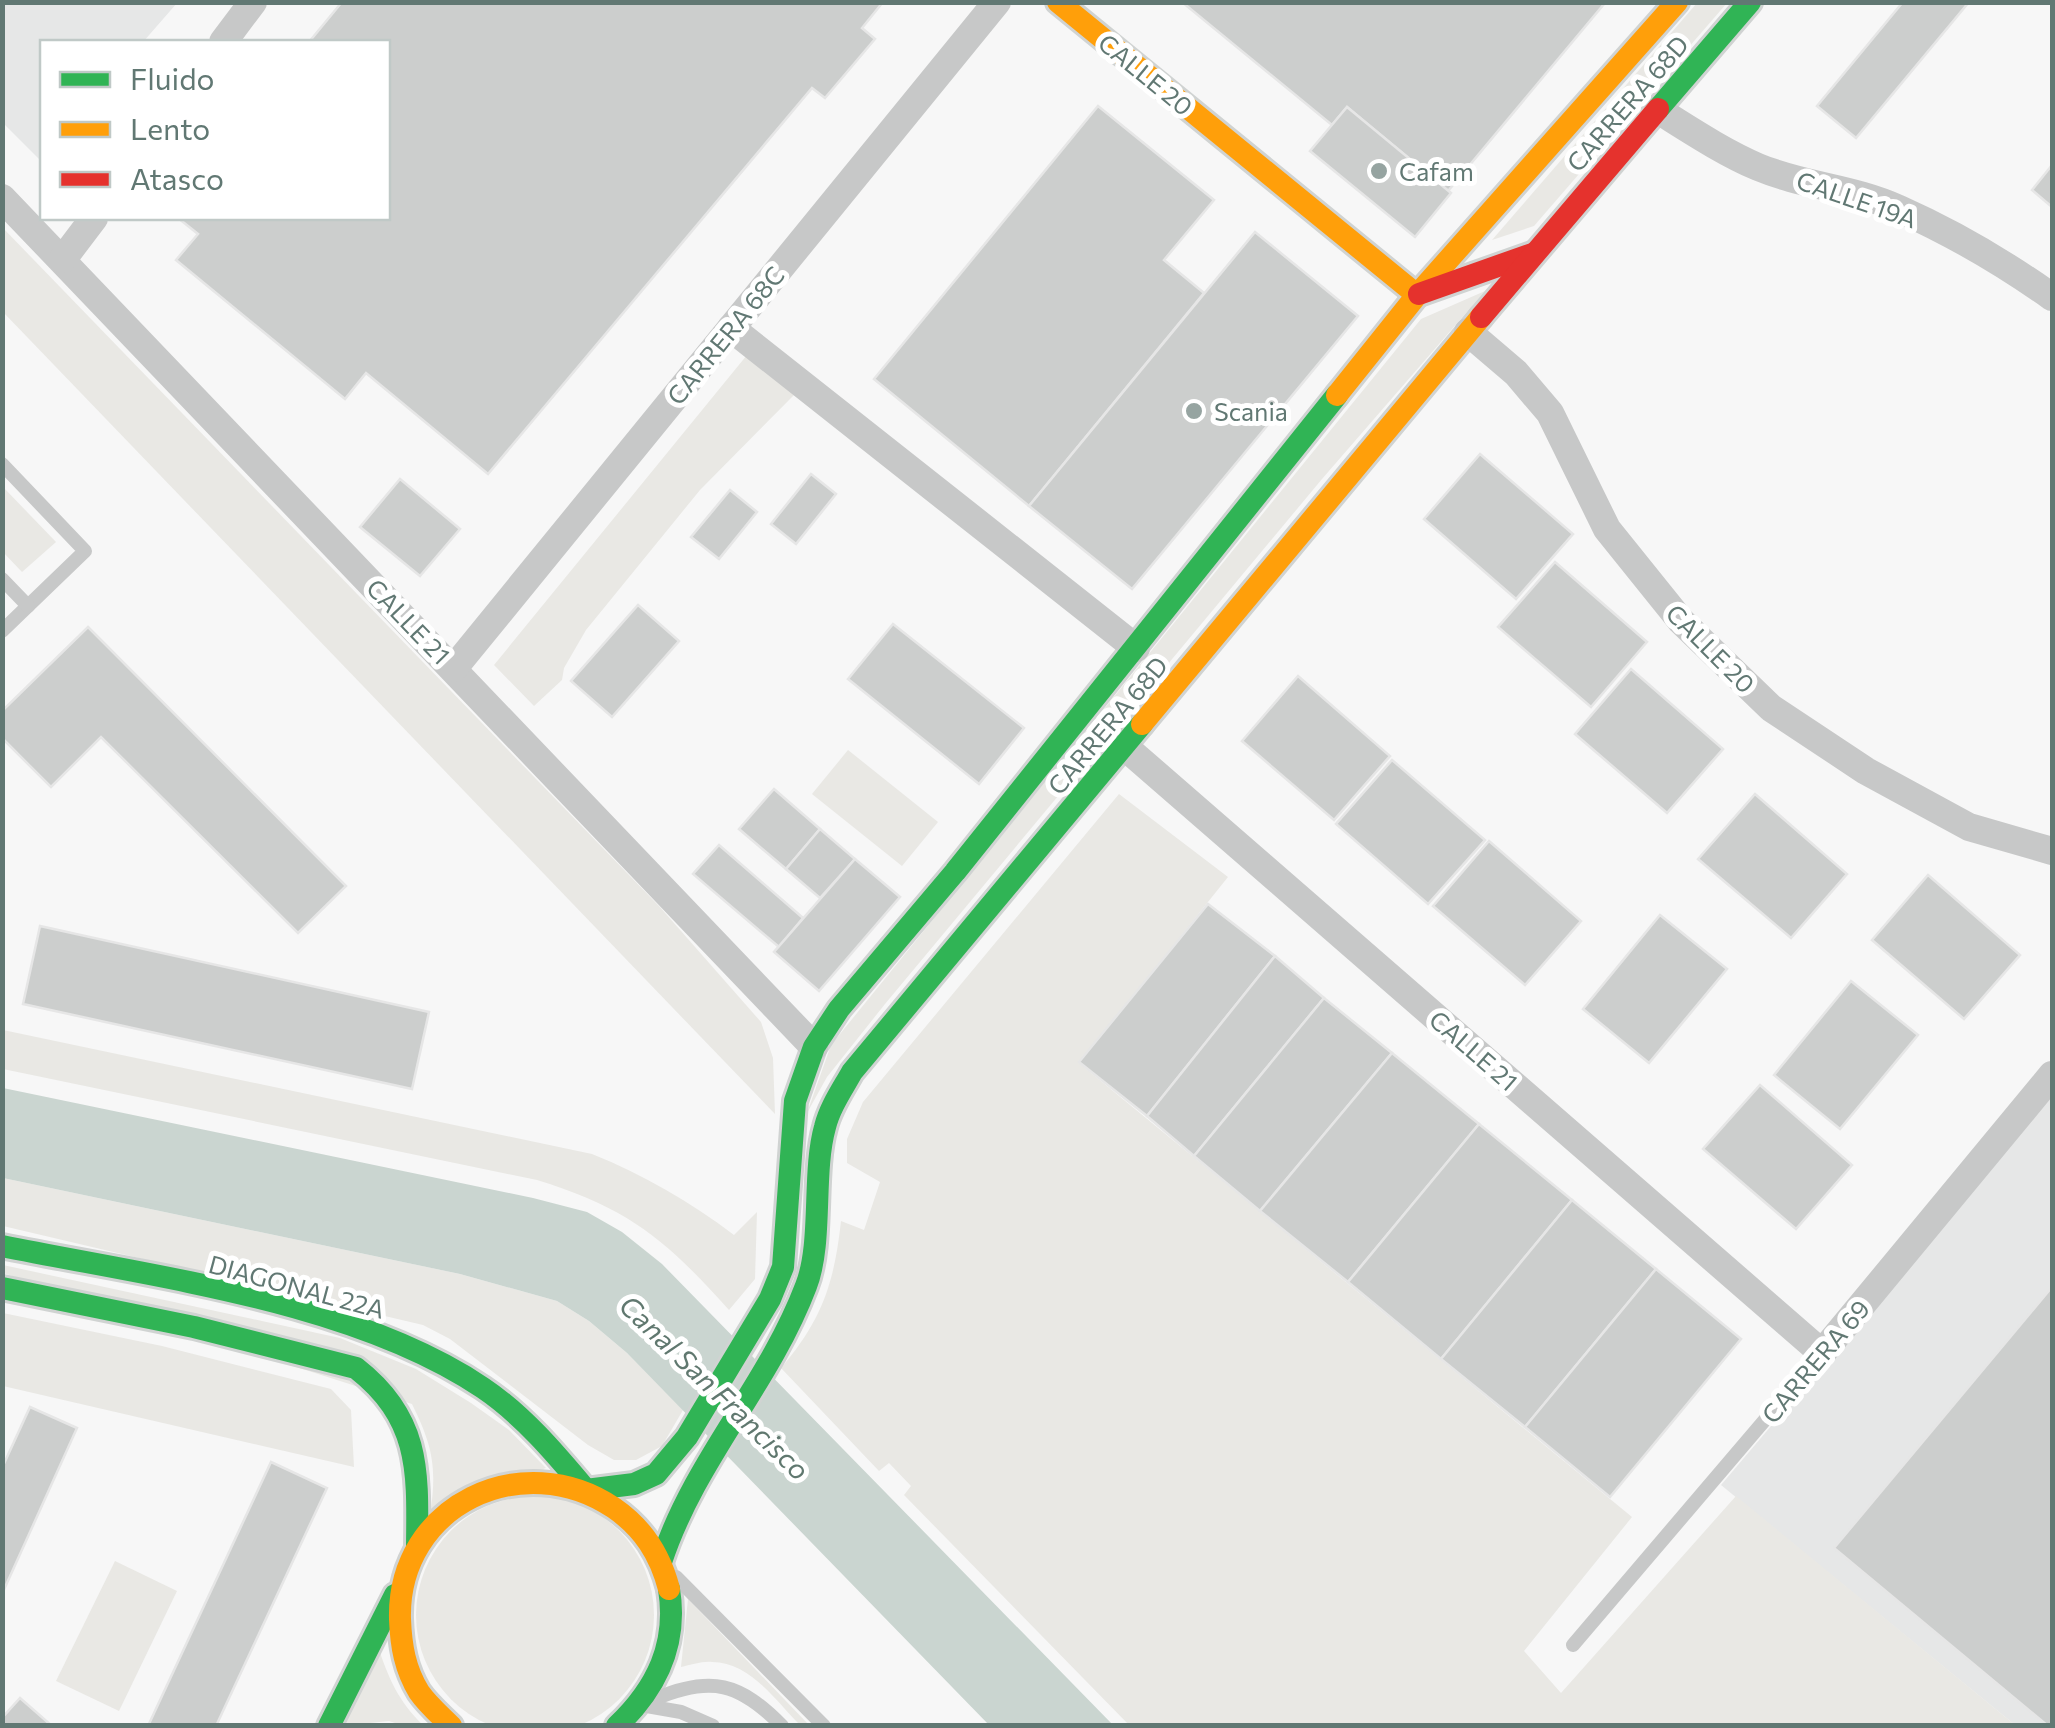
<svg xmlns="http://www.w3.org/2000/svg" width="2055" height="1728" font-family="Commissioner,sans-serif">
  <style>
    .built { fill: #e6e7e7 }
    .green { fill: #e9e8e4 }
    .water { fill: #cad5d0 }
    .building { fill: #cccecd; stroke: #e6e6e6; stroke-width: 2.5 }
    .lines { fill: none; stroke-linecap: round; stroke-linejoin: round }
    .fast-casing { stroke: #d0d3d2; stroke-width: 28 }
    .slow-casing { stroke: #d0d3d2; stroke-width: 28 }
    .jam-casing { stroke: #d0d3d2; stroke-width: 28 }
    .lane { stroke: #c7c8c8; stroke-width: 14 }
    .street { stroke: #c7c8c8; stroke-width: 28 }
    .fast { stroke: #30b455; stroke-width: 22 }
    .slow { stroke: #ff9f0a; stroke-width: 22 }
    .jam { stroke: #e5322d; stroke-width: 22 }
    .poi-dot { fill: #96a4a1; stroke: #fff; stroke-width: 4 }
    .labels { text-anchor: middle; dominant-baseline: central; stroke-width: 10; stroke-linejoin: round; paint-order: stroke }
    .street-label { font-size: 25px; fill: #617873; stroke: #fff }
    .poi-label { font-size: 25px; fill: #617873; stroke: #fff; text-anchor: start }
    .water-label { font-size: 28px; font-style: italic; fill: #60786f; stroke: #fff }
  </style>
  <rect width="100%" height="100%" fill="#f7f7f7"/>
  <g class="built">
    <polygon points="2,3 3,2 177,3 143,42 42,42 42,162 3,123"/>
    <polygon points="2052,1095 2052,1725 2015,1725 1721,1485"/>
  </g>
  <g class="green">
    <polygon points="1697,3 1727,3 1534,226 1492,240"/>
    <polygon points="3,228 659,906 761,1022 773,1058 775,1114 3,312"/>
    <polygon points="1485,291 1322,479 885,1004 827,1077 807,1113 831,1045 1421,319"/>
    <polygon points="747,355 796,393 700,490 586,630 564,668 562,680 534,706 494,665"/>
    <polygon points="3,487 56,542 22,572 3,552"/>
    <polygon points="848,750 938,822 902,866 812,794"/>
    <path d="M 1119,794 L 1228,877 L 1079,1063 L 1632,1517 L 1524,1651 L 1561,1693 L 1736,1496 L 2015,1725 L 1129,1725 L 904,1495 L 911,1486 L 889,1463 L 879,1471 L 781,1368 C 822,1320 834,1284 841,1221 L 864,1230 L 880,1182 L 847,1163 L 847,1139 L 863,1102 Z"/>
    <path d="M 3,1030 L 592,1154 C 644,1175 689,1201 734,1235 L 757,1212 L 755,1279 L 729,1310 C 665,1239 630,1209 537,1180 L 3,1069 Z"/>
    <polygon points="3,1178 460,1274 557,1301 589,1321 627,1353 683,1410 662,1446 636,1460 614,1460 588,1445 450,1339 423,1325 3,1226"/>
    <path d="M 3,1265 L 340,1338 L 416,1369 L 471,1403 L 509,1430 L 546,1468 L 431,1508 C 437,1464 431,1443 412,1404 L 3,1273 Z"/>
    <polygon points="3,1313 162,1346 331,1389 351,1410 354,1467 3,1386"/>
    <circle cx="535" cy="1615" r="119"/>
    <polygon points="115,1561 177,1591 119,1711 56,1681"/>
    <path d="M 688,1599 L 809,1725 L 800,1725 C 776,1701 750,1662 712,1662 C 702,1661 691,1665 681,1667 Z"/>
    <path d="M 378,1646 C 388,1678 399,1702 423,1725 L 401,1725 L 389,1721 L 342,1726 Z"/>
  </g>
  <polygon class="water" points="3,1088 533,1198 587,1212 622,1232 662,1264 1113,1725 989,1725 627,1353 589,1321 557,1301 460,1274 3,1178"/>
  <g class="building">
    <polygon points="342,2 883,2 862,28 875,39 825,98 812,88 488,474 366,373 345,399 176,260 198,234 178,218 388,218 388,42 309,42"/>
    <polygon points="1182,2 1602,2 1604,4 1448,191 1347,107 1332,125"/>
    <polygon points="1903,2 1969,2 1856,138 1817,106"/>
    <polygon points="1098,106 1214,200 1164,260 1204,293 1029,506 874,379"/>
    <polygon points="1347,107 1451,193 1415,237 1310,151"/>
    <polygon points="2052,165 2052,207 2032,190"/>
    <polygon points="1255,232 1358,316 1132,589 1029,506"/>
    <polygon points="1480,454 1573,534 1516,599 1424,519"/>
    <polygon points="811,474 836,494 796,544 771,524"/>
    <polygon points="400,479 460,529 420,576 360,527"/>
    <polygon points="730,490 757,512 719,559 691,537"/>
    <polygon points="1555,562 1647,642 1591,707 1498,627"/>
    <polygon points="638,605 679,641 612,717 571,681"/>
    <polygon points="893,624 1024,728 979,784 848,679"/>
    <polygon points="88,627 346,886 298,933 101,737 51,787 2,738 2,711"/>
    <polygon points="1631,669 1723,749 1667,813 1575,734"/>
    <polygon points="1298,676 1390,756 1334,820 1242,741"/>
    <polygon points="1392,760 1485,840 1428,904 1336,824"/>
    <polygon points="774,789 820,829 786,869 739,829"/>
    <polygon points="1755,794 1847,874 1791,938 1698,859"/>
    <polygon points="820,829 855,859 820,898 786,869"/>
    <polygon points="1489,841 1581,921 1525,985 1433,906"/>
    <polygon points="719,845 803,918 779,947 693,874"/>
    <polygon points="855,859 900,897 819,991 774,952"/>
    <polygon points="1928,875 2020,955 1964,1019 1872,940"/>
    <polygon points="1208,904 1275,956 1147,1116 1079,1062"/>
    <polygon points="1660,915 1727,969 1649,1063 1583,1009"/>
    <polygon points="40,926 429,1012 412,1089 23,1004"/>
    <polygon points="1275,956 1324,998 1194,1156 1147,1116"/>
    <polygon points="1851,981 1918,1035 1840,1129 1774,1075"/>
    <polygon points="1324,998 1392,1053 1260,1211 1194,1156"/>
    <polygon points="1392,1053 1479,1124 1348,1282 1260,1211"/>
    <polygon points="1760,1085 1852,1165 1796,1229 1703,1149"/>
    <polygon points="1479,1124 1572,1200 1441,1359 1348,1282"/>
    <polygon points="1572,1200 1656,1269 1525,1427 1441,1359"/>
    <polygon points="1656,1269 1741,1339 1610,1497 1525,1427"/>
    <polygon points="2052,1287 2052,1726 2048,1726 1834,1548"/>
    <polygon points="30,1407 77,1428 2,1594 2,1468"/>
    <polygon points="271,1462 327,1488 216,1726 148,1726"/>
    <polygon points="20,1698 52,1726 2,1726 2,1718"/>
  </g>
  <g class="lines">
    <defs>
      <g id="fast">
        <polyline points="1658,109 1750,2"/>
        <path d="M 2,1246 C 154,1277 354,1301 483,1388 C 523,1415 555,1453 586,1490"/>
        <path d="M 2,1288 L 194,1327 L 356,1368 C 420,1418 418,1470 417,1545"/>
        <polyline points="586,1490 634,1484 656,1474 687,1437 770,1299 783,1267 795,1101 814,1047 839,1009 955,872 1337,395"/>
        <path d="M 661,1562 C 695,1459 768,1386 806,1286 C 823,1243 812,1173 825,1127 C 830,1107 842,1090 852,1072 L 1142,724"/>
        <polyline points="329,1726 395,1595"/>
        <path d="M 617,1726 C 657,1688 678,1644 669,1589"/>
      </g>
      <g id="slow">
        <polyline points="1058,2 1417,295"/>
        <polyline points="1337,395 1417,295 1677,2"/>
        <polyline points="1142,724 1481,317"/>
        <path d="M 451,1726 C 440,1715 428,1705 419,1692 C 405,1669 401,1646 400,1619 C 397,1505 523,1446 614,1508 C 643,1528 660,1554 669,1589"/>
      </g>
      <g id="jam">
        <polyline points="1419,294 1532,254"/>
        <polyline points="1481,317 1658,109"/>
      </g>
    </defs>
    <use href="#fast" class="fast-casing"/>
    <use href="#slow" class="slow-casing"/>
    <use href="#jam" class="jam-casing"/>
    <g class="lane">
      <polyline points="2,464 85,551 2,631"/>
      <polyline points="2,579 28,606"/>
      <polyline points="676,1577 824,1726"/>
      <polyline points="1573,1645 1822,1353"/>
      <path d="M 655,1699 C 711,1675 740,1683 782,1726"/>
      <polyline points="641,1705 681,1712 713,1726"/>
    </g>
    <g class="street">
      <polyline points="223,42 253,2"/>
      <path d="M 1658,110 C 1690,130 1723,152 1758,167 C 1803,186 1854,188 1899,209 C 1953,233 2004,263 2052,297"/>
      <polyline points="2,198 814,1047"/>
      <polyline points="63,259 94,218"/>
      <polyline points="731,328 1136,648"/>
      <polyline points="1468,332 1516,373 1550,413 1607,529 1681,621 1771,708 1866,771 1969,827 2052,851"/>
      <polyline points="454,668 997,2"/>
      <polyline points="1125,747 1822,1353 2052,1075"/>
    </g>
    <use href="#fast" class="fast"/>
    <use href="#slow" class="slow"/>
    <use href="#jam" class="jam"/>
  </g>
  <g class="poi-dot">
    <circle cx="1379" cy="171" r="10"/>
    <circle cx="1194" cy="411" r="10"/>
  </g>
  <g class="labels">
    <g class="street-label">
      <text transform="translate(1146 74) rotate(39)">CALLE 20</text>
      <text transform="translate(1627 103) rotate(-49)">CARRERA 68D</text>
      <text transform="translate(1857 199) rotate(19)">CALLE 19A</text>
      <text transform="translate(725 335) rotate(-51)">CARRERA 68C</text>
      <text transform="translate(409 621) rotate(46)">CALLE 21</text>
      <text transform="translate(1711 648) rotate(45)">CALLE 20</text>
      <text transform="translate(1107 725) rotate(-50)">CARRERA 68D</text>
      <text transform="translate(1474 1050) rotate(41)">CALLE 21</text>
      <text transform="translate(297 1286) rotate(15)">DIAGONAL 22A</text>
      <text transform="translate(1815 1361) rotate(-50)">CARRERA 69</text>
    </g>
    <g class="poi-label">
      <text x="1399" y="171">Cafam</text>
      <text x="1214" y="411">Scania</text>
    </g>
    <g class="water-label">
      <text transform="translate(715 1387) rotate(44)">Canal San Francisco</text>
    </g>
  </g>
  <rect width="2055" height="1728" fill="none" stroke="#617873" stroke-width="10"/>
  <rect x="40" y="40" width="350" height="180" fill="#ffffff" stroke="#c0c9c7" stroke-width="2.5"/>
  <rect x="60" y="72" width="50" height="15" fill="#30b455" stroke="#c0c9c7" stroke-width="2.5"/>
  <text x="130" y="90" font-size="30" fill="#617873">Fluido</text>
  <rect x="60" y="122" width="50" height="15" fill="#ff9f0a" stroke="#c0c9c7" stroke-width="2.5"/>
  <text x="130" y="140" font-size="30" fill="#617873">Lento</text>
  <rect x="60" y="172" width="50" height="15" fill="#e5322d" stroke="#c0c9c7" stroke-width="2.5"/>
  <text x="130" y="190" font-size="30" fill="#617873">Atasco</text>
</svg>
